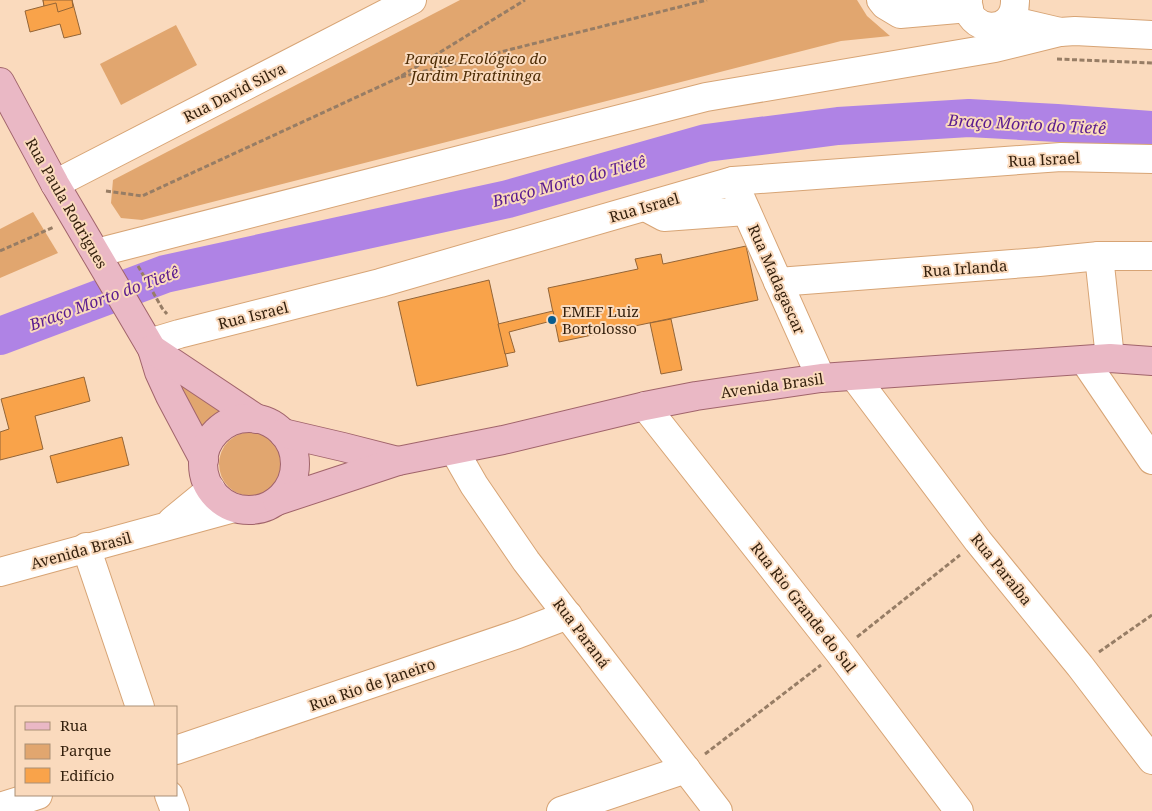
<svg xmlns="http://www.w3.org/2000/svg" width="1152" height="811" font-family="'Noto Serif',serif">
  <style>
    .green { fill: #e1a66f }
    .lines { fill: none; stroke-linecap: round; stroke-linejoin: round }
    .river { stroke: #af83e5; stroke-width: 38 }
    .building { fill: #f9a34a; stroke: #946537 }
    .minor-casing { stroke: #d7a475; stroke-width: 30 }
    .major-casing { stroke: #a1646b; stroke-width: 30 }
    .path { stroke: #977d65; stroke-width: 3; stroke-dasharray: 5 2.5; stroke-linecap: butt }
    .minor { stroke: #fff; stroke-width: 28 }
    .major { stroke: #eab8c5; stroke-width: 28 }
    .poi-dot { fill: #085c8e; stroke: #fadabd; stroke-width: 2 }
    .labels { text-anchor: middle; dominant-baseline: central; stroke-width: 4; stroke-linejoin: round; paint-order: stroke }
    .park-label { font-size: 15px; font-style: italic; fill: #4e2d06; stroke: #fadabd }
    .street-label { font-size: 15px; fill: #331f0c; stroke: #fadabd }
    .poi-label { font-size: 15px; fill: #331f0c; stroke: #fadabd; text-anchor: start }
    .water-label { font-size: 16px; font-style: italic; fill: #5a1b8f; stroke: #fadabd }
  </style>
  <rect width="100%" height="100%" fill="#fadabd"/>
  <g class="green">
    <polygon points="460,0 857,0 867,16 890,36 841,41 142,220 121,218 111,203 113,180"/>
    <polygon points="176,25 197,65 121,105 100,64"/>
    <polygon points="33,212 58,253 0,278 0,229"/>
    <polygon points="169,371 224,413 204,435"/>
    <circle cx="251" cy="464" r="32"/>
  </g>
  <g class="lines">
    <polyline class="river" points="0,336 165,274 508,199 706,143 838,126 969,118 1057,123 1152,130"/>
  </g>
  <g class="building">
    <polygon points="43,0 72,0 81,34 64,38 60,24 30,32 25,11 44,6"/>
    <polygon points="43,0 72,0 73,7 58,12 56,3 44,6"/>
    <polygon points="746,246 758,300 559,342 548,288 638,269 635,259 661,254 663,264"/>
    <polygon points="489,280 508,366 417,386 398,302"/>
    <polygon points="553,311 555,320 509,332 515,352 505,354 498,324"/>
    <polygon points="671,319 682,370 661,374 650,323"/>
    <polygon points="84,377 90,401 35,416 43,449 0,460 0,432 9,429 1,399"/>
    <polygon points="122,437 129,465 57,483 50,456"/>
  </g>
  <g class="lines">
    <defs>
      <g id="minor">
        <polyline points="881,0 885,5 900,14 969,8"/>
        <path d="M 968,0 C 964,33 1016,38 1015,0"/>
        <polyline points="1009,20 1060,32 1075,31 1152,35"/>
        <polyline points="733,181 821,378"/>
        <polyline points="55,184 412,0"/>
        <polyline points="649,209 664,217 746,211"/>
        <polyline points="96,253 706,97 995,48 1060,32"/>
        <polyline points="1099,256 1110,358"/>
        <polyline points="778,282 1039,262 1099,256 1152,256"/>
        <polyline points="149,343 179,334 380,283 733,181 1061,157 1152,159"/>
        <polyline points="1084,360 1152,460"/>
        <polyline points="854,376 978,541 1080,666 1152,760"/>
        <polyline points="645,406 839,652 959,811"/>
        <polyline points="454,450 474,485 526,561 718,811"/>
        <polyline points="172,521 211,489"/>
        <polyline points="86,547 140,707"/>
        <polyline points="0,572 234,508"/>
        <polyline points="176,750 518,634 568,615"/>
        <polyline points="169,795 175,811"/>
        <polyline points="0,807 38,795"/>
        <polyline points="561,811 686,769"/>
      </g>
      <g id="major">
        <polyline points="0,82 55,184 152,349 159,372 170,396 204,460"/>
        <polyline points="152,349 257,419"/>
        <circle cx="249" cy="464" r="46"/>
        <polyline points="283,433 343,447 398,461"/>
        <polyline points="277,501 398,461 503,440 645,406 696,396 821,378 1110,358 1152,361"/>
      </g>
    </defs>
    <use href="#minor" class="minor-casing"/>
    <use href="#major" class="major-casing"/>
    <g class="path">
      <polyline points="1057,59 1152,63"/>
      <polyline points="401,77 707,0"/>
      <polyline points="106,191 142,196 398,78 525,0"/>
      <polyline points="0,251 54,227"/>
      <polyline points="138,266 162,308 167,314"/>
      <polyline points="857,637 960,555"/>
      <polyline points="1099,652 1152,615"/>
      <polyline points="705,754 821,665"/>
    </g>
    <use href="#minor" class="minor"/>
    <use href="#major" class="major"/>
  </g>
  <circle class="poi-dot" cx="552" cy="320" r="5"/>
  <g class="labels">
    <g class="park-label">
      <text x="476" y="58">Parque Ecológico do<tspan x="476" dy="17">Jardim Piratininga</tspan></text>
    </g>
    <g class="street-label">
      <text transform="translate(234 92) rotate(-27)">Rua David Silva</text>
      <text transform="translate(1044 159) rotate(-3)">Rua Israel</text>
      <text transform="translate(67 203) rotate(60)">Rua Paula Rodrigues</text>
      <text transform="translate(644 207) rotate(-16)">Rua Israel</text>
      <text transform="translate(965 268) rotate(-4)">Rua Irlanda</text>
      <text transform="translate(777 279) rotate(66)">Rua Madagascar</text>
      <text transform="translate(253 315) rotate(-14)">Rua Israel</text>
      <text transform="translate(772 385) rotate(-8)">Avenida Brasil</text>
      <text transform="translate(81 550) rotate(-15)">Avenida Brasil</text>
      <text transform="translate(1002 569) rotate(51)">Rua Paraíba</text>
      <text transform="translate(804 607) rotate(52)">Rua Rio Grande do Sul</text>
      <text transform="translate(582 633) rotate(53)">Rua Paraná</text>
      <text transform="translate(372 684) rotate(-19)">Rua Rio de Janeiro</text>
    </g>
    <g class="poi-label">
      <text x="562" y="311">EMEF Luiz<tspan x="562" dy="17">Bortolosso</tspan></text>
    </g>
    <g class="water-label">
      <text transform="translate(1027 124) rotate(3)">Braço Morto do Tietê</text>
      <text transform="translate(569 181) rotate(-15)">Braço Morto do Tietê</text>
      <text transform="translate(104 298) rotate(-20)">Braço Morto do Tietê</text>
    </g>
  </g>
  <rect x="15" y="706" width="162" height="90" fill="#fadabd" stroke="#aa8f76"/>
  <rect x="25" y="722" width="25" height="8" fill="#eab8c5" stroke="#aa8f76"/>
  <text x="60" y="731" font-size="15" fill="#331f0c">Rua</text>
  <rect x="25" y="744" width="25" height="15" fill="#e1a66f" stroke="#aa8f76"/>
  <text x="60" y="756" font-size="15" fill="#331f0c">Parque</text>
  <rect x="25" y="768" width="25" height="15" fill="#f9a34a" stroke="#aa8f76"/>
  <text x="60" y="781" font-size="15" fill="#331f0c">Edifício</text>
</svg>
